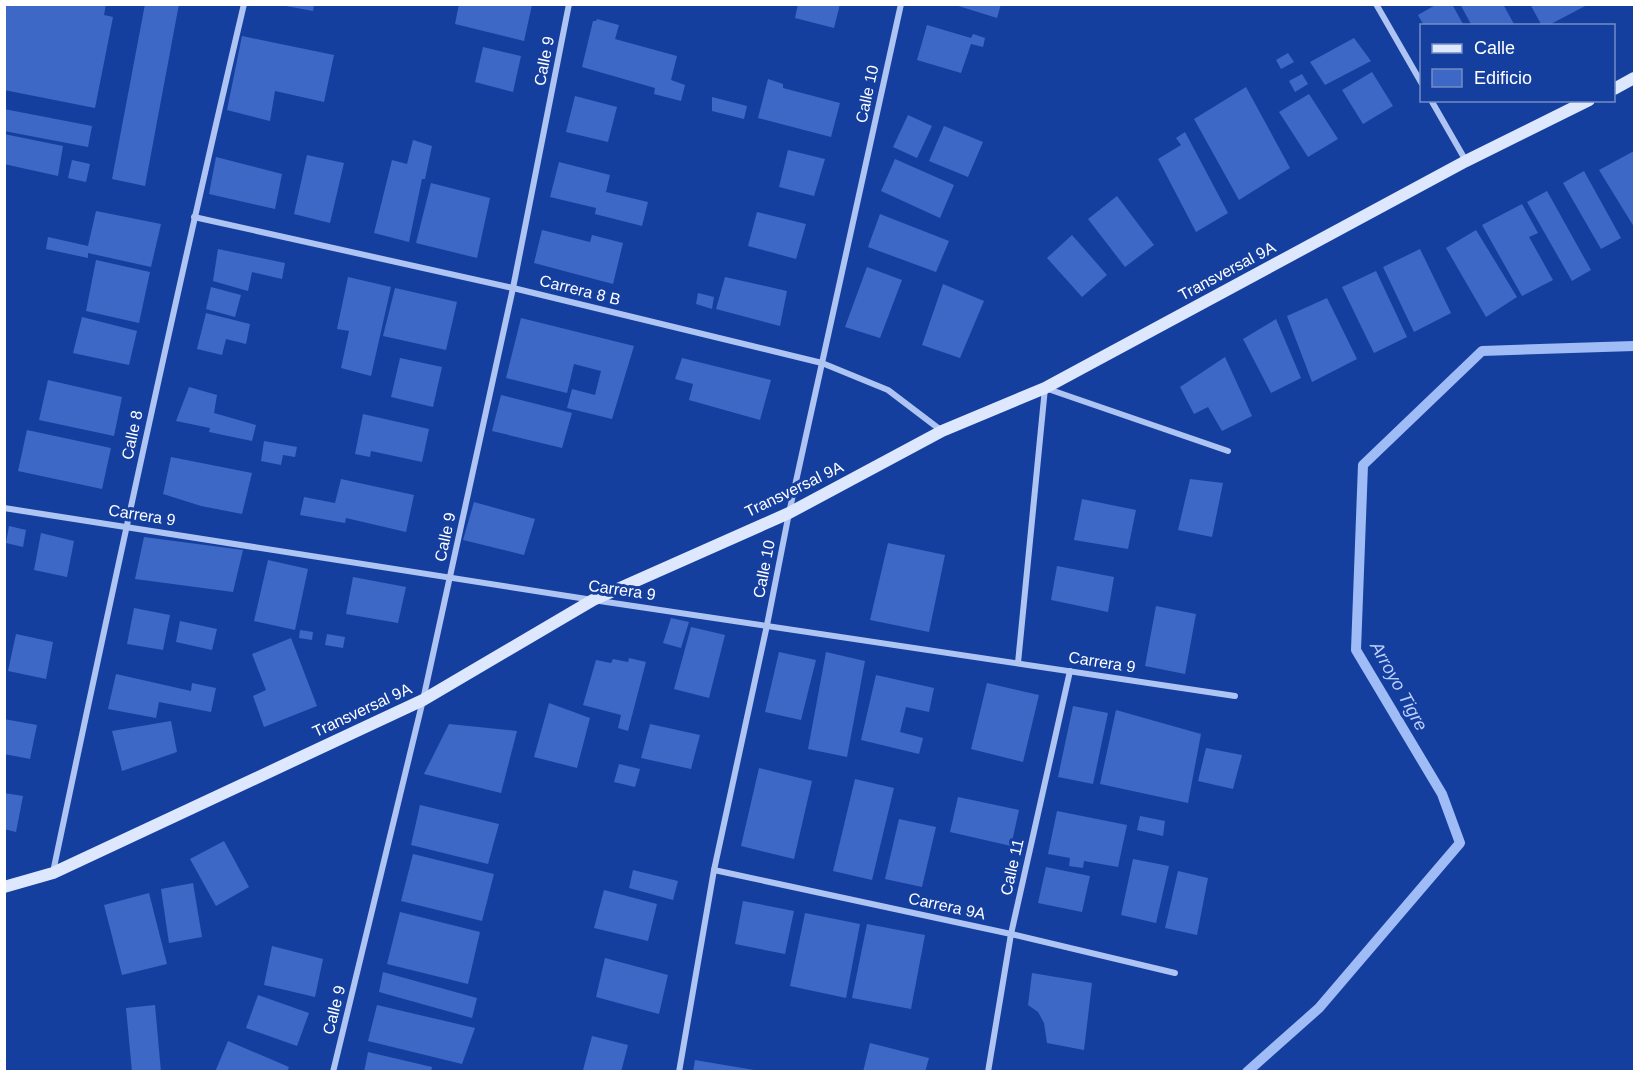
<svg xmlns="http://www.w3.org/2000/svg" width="1639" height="1076" font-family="Arial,sans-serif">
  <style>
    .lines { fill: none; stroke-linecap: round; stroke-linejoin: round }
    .stream { stroke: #a0bcf6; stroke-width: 10 }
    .building { fill: #3e68c5 }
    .street { stroke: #aec4f3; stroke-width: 6 }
    .secondary { stroke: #dde7fd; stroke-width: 12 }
    .labels { text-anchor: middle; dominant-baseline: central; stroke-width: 6; stroke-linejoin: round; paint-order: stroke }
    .street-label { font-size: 16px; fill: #fff; stroke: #153f9f }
    .water-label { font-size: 18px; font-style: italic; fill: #bbcffa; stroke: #153f9f }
  </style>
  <rect width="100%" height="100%" fill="#153f9f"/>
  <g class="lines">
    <polyline class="stream" points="1247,1072 1319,1008 1460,843 1442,794 1356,650 1363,465 1482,351 1634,346"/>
  </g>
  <g class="building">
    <polygon points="4,4 106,4 104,15 113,17 95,108 4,90"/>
    <polygon points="145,4 179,4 145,186 112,179"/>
    <polygon points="459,4 532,5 524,41 455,24"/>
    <polygon points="798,4 840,4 834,28 795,18"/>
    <polygon points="952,4 1001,4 997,18"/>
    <polygon points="1437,4 1452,4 1464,26 1424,26 1418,15"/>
    <polygon points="1460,4 1503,4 1515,26 1472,26"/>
    <polygon points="1530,4 1589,4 1547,26 1542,26"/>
    <polygon points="286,6 286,5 314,5 313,11"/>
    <polygon points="597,19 619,25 615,39 677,56 671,80 685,85 681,101 654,94 655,88 582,67 593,21 596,21"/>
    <polygon points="927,25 971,38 973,34 985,38 983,47 971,44 961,73 917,60"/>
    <polygon points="242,36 334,55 324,102 275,91 270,121 227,110"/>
    <polygon points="1354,38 1371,61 1325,85 1310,62"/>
    <polygon points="483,47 521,56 513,92 475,82"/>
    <polygon points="1288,53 1294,62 1281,69 1276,60"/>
    <polygon points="1372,72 1393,106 1363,124 1342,90"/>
    <polygon points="1302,74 1308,84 1295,92 1289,81"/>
    <polygon points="768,79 783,84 783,88 840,103 831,137 758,118"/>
    <polygon points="1246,87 1290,168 1239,200 1194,119"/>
    <polygon points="1309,94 1338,139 1308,157 1279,112"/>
    <polygon points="575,96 617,107 608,142 566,132"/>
    <polygon points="712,97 747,106 744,119 712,111"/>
    <polygon points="4,109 92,126 88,147 4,131"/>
    <polygon points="908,115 932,126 917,158 893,147"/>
    <polygon points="944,126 983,142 968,177 929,161"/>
    <polygon points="1185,132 1228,213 1196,232 1158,159 1181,145 1176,138"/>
    <polygon points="4,134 63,146 58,176 4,164"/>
    <polygon points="413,140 432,146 425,179 422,179 409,242 374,233 392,160 407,164"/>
    <polygon points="788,150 825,159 814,196 779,187"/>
    <polygon points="1634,151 1634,227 1599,170"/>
    <polygon points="307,155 344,163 330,223 294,214"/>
    <polygon points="216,157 282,174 275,209 209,194"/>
    <polygon points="895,159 954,185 940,218 881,191"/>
    <polygon points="72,160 90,164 86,182 68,178"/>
    <polygon points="559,162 610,175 606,192 648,202 642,226 595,214 596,208 550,197"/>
    <polygon points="1584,171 1621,238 1601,249 1563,183"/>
    <polygon points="431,183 490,198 477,258 416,243"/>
    <polygon points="1547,191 1591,270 1572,281 1527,202"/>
    <polygon points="1117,196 1154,245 1125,267 1088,219"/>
    <polygon points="1522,204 1538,233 1529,237 1553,280 1522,296 1482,225"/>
    <polygon points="96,211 161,224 151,267 88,253 88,258 46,249 48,237 88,246"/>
    <polygon points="757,212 806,224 796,259 748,246"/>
    <polygon points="880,214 949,241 936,272 868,247"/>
    <polygon points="542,230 590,242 592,235 623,243 613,284 534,263"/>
    <polygon points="1476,230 1517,297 1486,317 1446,248"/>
    <polygon points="1072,235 1107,275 1082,297 1047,258"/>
    <polygon points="218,249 285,263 282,279 252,272 248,291 213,281"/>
    <polygon points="1420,249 1451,313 1414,332 1383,267"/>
    <polygon points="96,260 150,272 139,323 86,311"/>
    <polygon points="867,267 902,280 880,338 845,327"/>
    <polygon points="1376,271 1407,337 1374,353 1342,287"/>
    <polygon points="348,277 391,287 371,376 341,368 349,331 337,329"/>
    <polygon points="725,277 787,291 780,326 716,309"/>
    <polygon points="943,284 984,301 960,358 922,345"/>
    <polygon points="211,287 241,295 235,317 206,309"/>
    <polygon points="395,288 457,302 446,350 383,336"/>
    <polygon points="698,293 714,297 712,309 696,304"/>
    <polygon points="1327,298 1357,359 1312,382 1287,316"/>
    <polygon points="206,313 250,324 246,344 226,339 222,355 197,349"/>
    <polygon points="82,317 137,331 129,365 73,353"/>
    <polygon points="521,318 634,346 612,419 567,408 572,389 595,395 601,371 574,364 567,393 506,378"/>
    <polygon points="1276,319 1301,378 1271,393 1243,339"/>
    <polygon points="1225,357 1252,416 1222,431 1208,407 1194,414 1180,387"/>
    <polygon points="400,358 442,367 433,407 391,397"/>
    <polygon points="682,358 771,380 760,420 689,400 693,384 675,379"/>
    <polygon points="48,380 122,397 114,436 39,420"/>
    <polygon points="189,387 217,395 214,413 256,425 252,441 209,432 210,428 176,421"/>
    <polygon points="501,395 572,413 562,448 492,431"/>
    <polygon points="363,414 429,429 422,462 371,451 370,457 355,454"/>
    <polygon points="27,430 111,448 102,489 18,471"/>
    <polygon points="264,441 297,447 295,457 283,455 281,465 261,461"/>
    <polygon points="171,457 252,473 242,514 201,506 163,494"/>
    <polygon points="341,479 414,495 406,532 346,518 345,523 300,515 304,497 335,503"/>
    <polygon points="1190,479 1223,483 1212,537 1178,530"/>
    <polygon points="1082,499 1136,510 1128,549 1074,540"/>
    <polygon points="474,502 535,519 524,555 463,540"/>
    <polygon points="9,526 26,530 23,547 6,543"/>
    <polygon points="41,533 74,541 67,577 34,570"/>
    <polygon points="144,537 243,550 233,592 135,579"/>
    <polygon points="888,543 945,555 929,632 870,620"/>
    <polygon points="268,560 308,569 295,630 254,621"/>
    <polygon points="1057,566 1114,577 1108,612 1051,600"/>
    <polygon points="353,577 406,587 398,623 346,614"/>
    <polygon points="1156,606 1196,614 1185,674 1145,666"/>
    <polygon points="134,608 170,615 163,650 127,644"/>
    <polygon points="671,618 689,622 681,648 663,643"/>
    <polygon points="180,621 217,629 212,650 176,642"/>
    <polygon points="691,627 725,635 709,698 674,689"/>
    <polygon points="300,630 313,632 312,640 299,638"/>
    <polygon points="16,634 53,642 46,679 8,671"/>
    <polygon points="327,634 345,637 343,648 325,645"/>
    <polygon points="291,638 317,706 264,727 253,696 266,690 252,654"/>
    <polygon points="779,652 816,660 801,720 765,712"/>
    <polygon points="826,652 865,661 847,757 808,749"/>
    <polygon points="629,658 646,662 628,731 618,728 621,715 583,705 596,660 611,663 613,659 628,662"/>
    <polygon points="116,674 191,691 192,683 216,688 211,712 159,702 156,718 108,709"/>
    <polygon points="876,675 934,688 929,712 906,707 900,732 923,738 919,754 861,740"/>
    <polygon points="987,683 1039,695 1023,762 971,749"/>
    <polygon points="549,703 590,718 577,768 534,757"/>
    <polygon points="1073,706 1108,713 1093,784 1058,777"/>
    <polygon points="1116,710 1201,734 1188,803 1100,784"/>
    <polygon points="4,719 37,725 30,759 4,754"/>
    <polygon points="171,721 177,752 122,771 112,731"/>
    <polygon points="449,724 517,731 501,793 424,774"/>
    <polygon points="650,724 700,735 691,769 641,758"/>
    <polygon points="1206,748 1242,755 1233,789 1198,781"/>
    <polygon points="619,764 640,769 635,787 614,782"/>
    <polygon points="759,768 812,781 794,859 741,846"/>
    <polygon points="855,779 894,788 872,880 833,871"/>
    <polygon points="4,793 23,796 16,832 4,829"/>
    <polygon points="958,797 1019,810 1011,846 950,832"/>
    <polygon points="420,805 499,824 488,864 411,845"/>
    <polygon points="1057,811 1127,825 1118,867 1084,861 1083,868 1069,866 1070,858 1048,854"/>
    <polygon points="1140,816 1165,821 1163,836 1137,830"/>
    <polygon points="899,819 936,827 922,887 885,879"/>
    <polygon points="224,841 249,887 216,906 190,859"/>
    <polygon points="413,854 494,874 482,921 401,901"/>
    <polygon points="1133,859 1169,866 1156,923 1121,915"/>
    <polygon points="1046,867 1090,876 1082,912 1038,903"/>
    <polygon points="633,870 678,881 673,900 629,888"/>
    <polygon points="1178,871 1208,878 1197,935 1165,928"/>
    <polygon points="193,883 202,937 169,943 161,889"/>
    <polygon points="604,890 657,904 648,941 594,928"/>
    <polygon points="149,893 167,964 122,975 104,905"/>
    <polygon points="743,901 794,911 785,954 735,944"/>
    <polygon points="400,912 480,932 468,984 387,964"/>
    <polygon points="805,913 860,924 846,998 790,986"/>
    <polygon points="867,924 925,935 911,1009 852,998"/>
    <polygon points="272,946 323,959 315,997 264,985"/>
    <polygon points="605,958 668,975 659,1014 596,997"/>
    <polygon points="383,972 477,998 472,1018 379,992"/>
    <polygon points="1032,973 1092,983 1084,1050 1047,1043 1044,1023 1038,1012 1028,1005"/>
    <polygon points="258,995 309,1013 297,1046 246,1028"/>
    <polygon points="155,1005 161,1072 132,1072 126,1008"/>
    <polygon points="377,1005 475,1028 462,1064 368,1041"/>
    <polygon points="592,1036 628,1045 621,1072 583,1070"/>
    <polygon points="228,1041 289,1067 287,1072 215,1072"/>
    <polygon points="870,1043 929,1058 925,1072 863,1072"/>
    <polygon points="368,1052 432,1067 431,1072 364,1072"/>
    <polygon points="695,1060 754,1070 753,1072 693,1072"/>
  </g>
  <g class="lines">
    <g class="street">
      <polyline points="1376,4 1422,84"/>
      <polyline points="1431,100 1466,161"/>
      <polyline points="194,217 513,288 822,363 888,390 942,431"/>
      <polyline points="4,508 593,600 1235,696"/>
      <polyline points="1018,663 1045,388 1228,451"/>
      <polyline points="714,870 1011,934 1175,973"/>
      <path d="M 53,872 C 114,582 176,293 244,4"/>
      <polyline points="333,1072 423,700 513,288 569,4"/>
      <polyline points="679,1072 714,870 767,625 789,513 901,4"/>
      <polyline points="988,1072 1011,934 1070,671"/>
    </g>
    <g class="secondary">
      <polyline points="1614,89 1634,78"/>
      <polyline points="4,887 53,873 423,700 593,600 789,513 942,431 1045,388 1466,161 1589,100"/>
    </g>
  </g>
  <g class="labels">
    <g class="street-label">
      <text transform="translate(544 61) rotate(-79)">Calle 9</text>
      <text transform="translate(867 94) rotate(-78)">Calle 10</text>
      <text transform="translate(1227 271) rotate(-28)">Transversal 9A</text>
      <text transform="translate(580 290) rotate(14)">Carrera 8 B</text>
      <text transform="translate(132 435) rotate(-78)">Calle 8</text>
      <text transform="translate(794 489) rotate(-26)">Transversal 9A</text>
      <text transform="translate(142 515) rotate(9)">Carrera 9</text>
      <text transform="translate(445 537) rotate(-78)">Calle 9</text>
      <text transform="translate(764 569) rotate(-79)">Calle 10</text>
      <text transform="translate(622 590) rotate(8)">Carrera 9</text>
      <text transform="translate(1102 662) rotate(9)">Carrera 9</text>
      <text transform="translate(362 710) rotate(-25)">Transversal 9A</text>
      <text transform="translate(1012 867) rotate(-77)">Calle 11</text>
      <text transform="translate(947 906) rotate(12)">Carrera 9A</text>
      <text transform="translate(334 1010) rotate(-76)">Calle 9</text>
    </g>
    <g class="water-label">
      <text transform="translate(1399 686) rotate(61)">Arroyo Tigre</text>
    </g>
  </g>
  <rect width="1639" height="1076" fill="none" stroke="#ffffff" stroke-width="12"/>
  <rect x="1420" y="24" width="195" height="78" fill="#153f9f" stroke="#738cc5" stroke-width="1.5"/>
  <rect x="1432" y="44" width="30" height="9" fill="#dde7fd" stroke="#738cc5" stroke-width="1.5"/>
  <text x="1474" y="54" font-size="18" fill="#ffffff">Calle</text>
  <rect x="1432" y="69" width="30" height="18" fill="#3e68c5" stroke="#738cc5" stroke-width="1.5"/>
  <text x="1474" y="84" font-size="18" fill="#ffffff">Edificio</text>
</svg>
